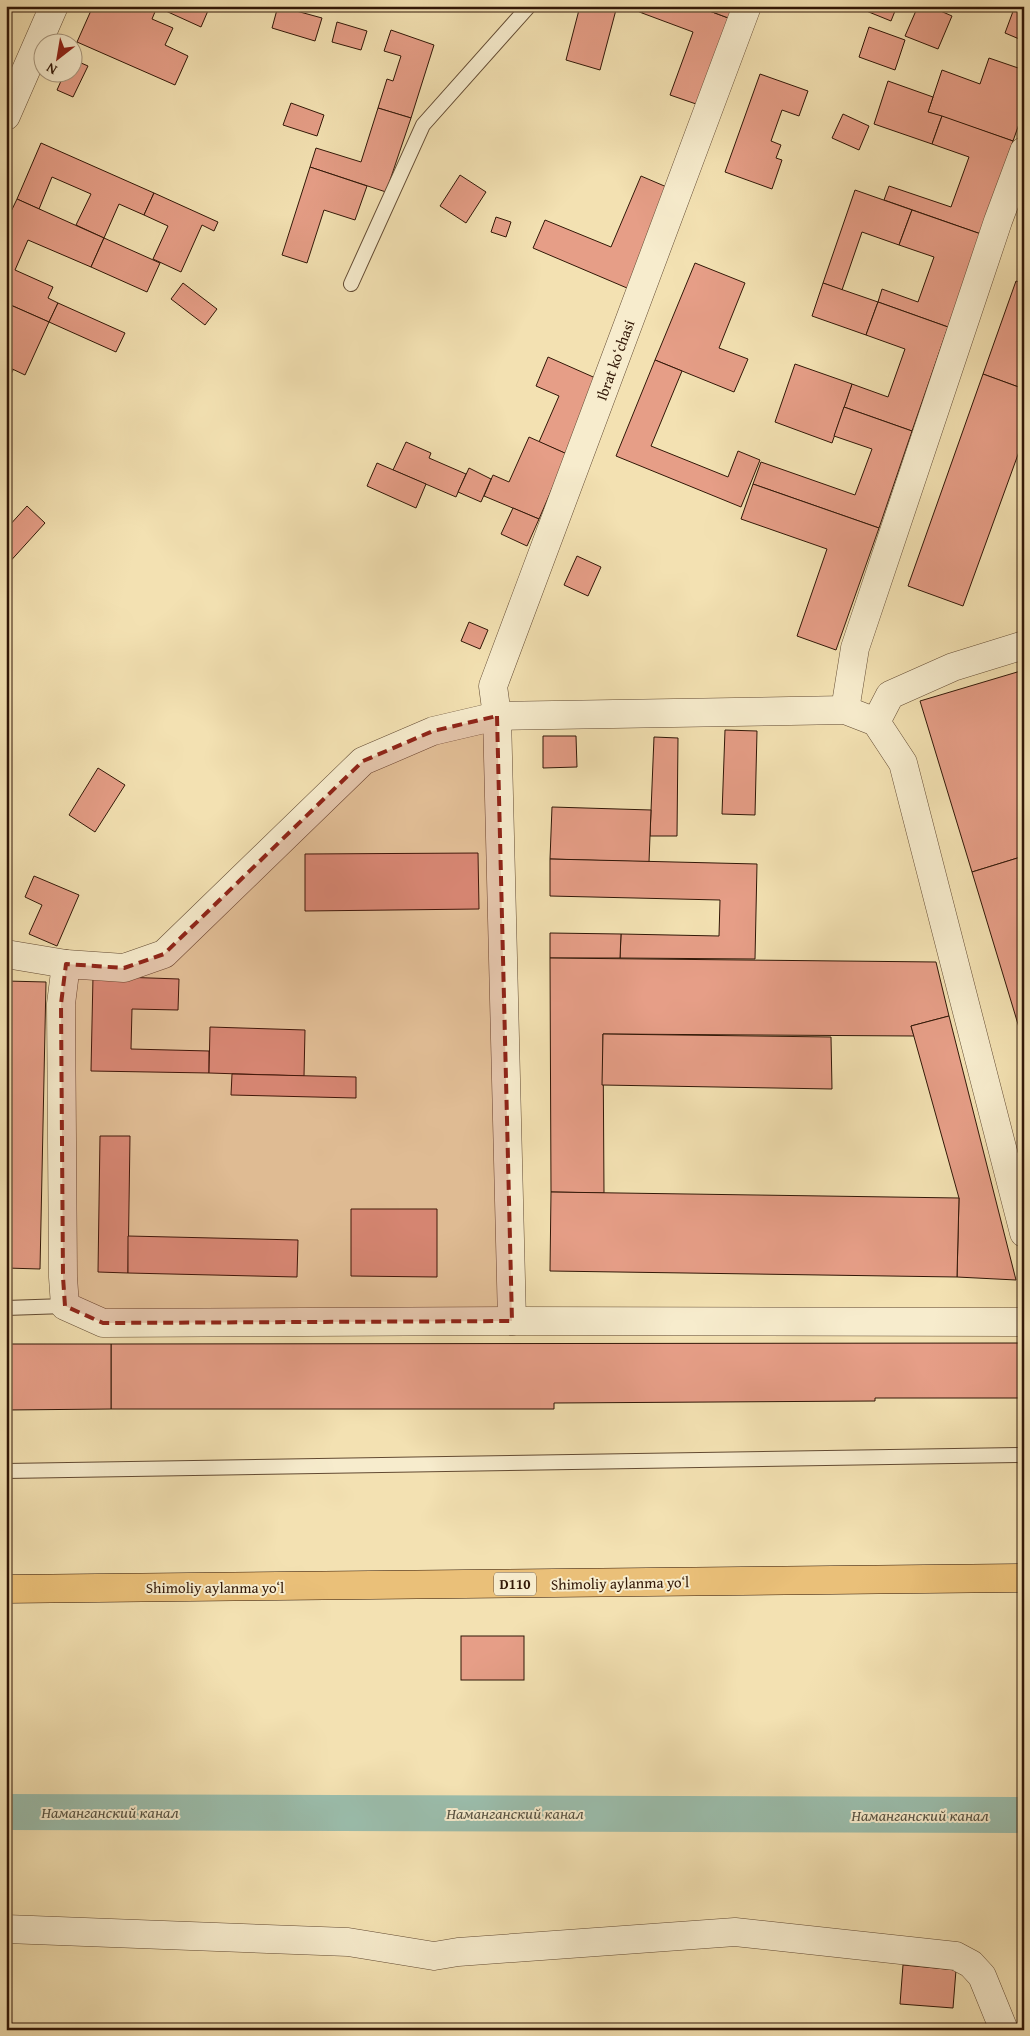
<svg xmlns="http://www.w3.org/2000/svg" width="1030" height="2036" font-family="'Gentium Book Plus',serif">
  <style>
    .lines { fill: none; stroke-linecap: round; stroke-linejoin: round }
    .canal { stroke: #9bbead; stroke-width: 36 }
    .building { fill: #e69e87; stroke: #311707 }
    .service-casing { stroke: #624a32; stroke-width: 16 }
    .minor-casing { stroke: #624a32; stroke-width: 29 }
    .primary-casing { stroke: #311707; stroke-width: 29 }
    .service { stroke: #f7eccd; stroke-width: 14 }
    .minor { stroke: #f7eccd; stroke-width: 28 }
    .primary { stroke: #eac079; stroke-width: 28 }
    .marked { fill: #8f2418; fill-opacity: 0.2; stroke: #8f2418; stroke-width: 4; stroke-dasharray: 10 6; stroke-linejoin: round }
    .labels { text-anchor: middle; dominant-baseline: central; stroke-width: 4; stroke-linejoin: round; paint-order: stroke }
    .shield { fill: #f7eccd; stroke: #6c5742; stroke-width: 1 }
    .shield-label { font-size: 14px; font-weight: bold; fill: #311707 }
    .street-label { font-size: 15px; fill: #311707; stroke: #f7eccd }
    .water-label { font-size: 16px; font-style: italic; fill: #565141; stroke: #f7eccd }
  </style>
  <rect width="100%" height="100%" fill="#f3e1b2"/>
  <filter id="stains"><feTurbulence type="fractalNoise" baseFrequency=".004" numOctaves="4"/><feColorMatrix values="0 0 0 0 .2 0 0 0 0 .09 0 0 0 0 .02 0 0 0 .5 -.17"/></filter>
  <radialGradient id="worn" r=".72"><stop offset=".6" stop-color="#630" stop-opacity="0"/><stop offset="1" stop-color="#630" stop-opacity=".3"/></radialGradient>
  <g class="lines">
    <polyline class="canal" points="6,1812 1024,1815"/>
  </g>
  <g class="building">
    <polygon points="93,6 210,6 201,27 157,7 152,19 173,28 165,45 188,56 175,85 77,42"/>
    <polygon points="278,6 322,18 315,41 272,28"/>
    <polygon points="580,6 617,6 600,70 566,60"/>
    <polygon points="625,6 645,6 642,13"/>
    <polygon points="645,6 696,6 731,19 699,105 670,95 693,32 642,13"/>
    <polygon points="696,6 736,6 731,19"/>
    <polygon points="854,6 897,6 891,21"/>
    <polygon points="918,6 929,6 952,16 938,49 905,36"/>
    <polygon points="1015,6 1024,6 1024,41 1005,33"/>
    <polygon points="337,22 367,31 361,50 332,42"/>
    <polygon points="869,27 905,40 895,70 859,57"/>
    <polygon points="391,30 434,45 411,118 378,108 387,79 393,81 401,56 384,51"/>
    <polygon points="989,58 1024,70 1024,110 1013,141 928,112 942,70 980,84"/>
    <polygon points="72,59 88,66 73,97 57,90 65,72 72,72"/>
    <polygon points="760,74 808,91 799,116 782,110 771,141 781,145 776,158 782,160 772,189 725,172"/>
    <polygon points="888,81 933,97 928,112 942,116 932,144 874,124"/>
    <polygon points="291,103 324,115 317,136 283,125"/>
    <polygon points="378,108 411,118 386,192 310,167 316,148 361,162"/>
    <polygon points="843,114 869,126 859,150 832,138"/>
    <polygon points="942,116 1013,141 981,234 884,200 889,186 951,207 969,157 932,144"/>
    <polygon points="41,143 154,193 144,215 119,204 104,238 76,225 91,194 52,177 39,209 17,199"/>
    <polygon points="310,167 367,186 355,220 324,210 307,263 282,255"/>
    <polygon points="460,175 486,192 466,223 440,206"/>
    <polygon points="641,176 669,188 627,288 533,248 545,220 611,247"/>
    <polygon points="855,190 912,210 899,245 862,232 842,290 823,283"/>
    <polygon points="154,193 218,222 214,231 202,225 181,272 153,259 168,226 144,215"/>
    <polygon points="17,199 104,238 91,267 28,240 15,270 53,287 48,298 58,303 49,322 6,303 6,222"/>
    <polygon points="912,210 981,234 948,327 878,302 882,289 918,302 934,257 899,245"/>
    <polygon points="496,217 511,222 506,237 491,232"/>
    <polygon points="104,238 160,263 147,292 91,267"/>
    <polygon points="695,263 745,283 719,348 748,359 734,392 655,360"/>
    <polygon points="1016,281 1024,284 1024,389 983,374"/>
    <polygon points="183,283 217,309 205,325 171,299"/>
    <polygon points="823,283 878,302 866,335 812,316"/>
    <polygon points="878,302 948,327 912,431 844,407 852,384 888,397 905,349 866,335"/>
    <polygon points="6,303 49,322 25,375 6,366"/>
    <polygon points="58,303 125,333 116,352 49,322"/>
    <polygon points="548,357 600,380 567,454 539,442 559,396 536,386"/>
    <polygon points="655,360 682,371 651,446 728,477 738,451 760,460 741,507 616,456"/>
    <polygon points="795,364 852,384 832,443 775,422"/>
    <polygon points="6,366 13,370 6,385"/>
    <polygon points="983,374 1024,389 1024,438 963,606 908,586"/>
    <polygon points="844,407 912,431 879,528 753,484 761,462 855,495 872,449 834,436"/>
    <polygon points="529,437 567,454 539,519 484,496 493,475 509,482"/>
    <polygon points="406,442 431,453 429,458 466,474 456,497 393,470"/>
    <polygon points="377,463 426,484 416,508 367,486"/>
    <polygon points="469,468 491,479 481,502 458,492"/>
    <polygon points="753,484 879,528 836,650 797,636 827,549 741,519"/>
    <polygon points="27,506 45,523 6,566 6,526 8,527"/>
    <polygon points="513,508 539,519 527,546 501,534"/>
    <polygon points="577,556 601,567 588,596 564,585"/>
    <polygon points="469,622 488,630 480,649 461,641"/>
    <polygon points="1024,670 1024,856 972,872 920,701"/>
    <polygon points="725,730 757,731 755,815 722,814"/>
    <polygon points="543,736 576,736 577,767 543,768"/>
    <polygon points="654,737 678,738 677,836 650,836"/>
    <polygon points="98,768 125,785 95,832 69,815"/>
    <polygon points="552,807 651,810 649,862 550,859"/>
    <polygon points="478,853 479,909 305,911 305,854"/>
    <polygon points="1024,856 1024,1044 972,872"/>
    <polygon points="550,859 757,864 755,959 620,958 621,934 719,936 720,900 550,896"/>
    <polygon points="34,876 79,895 57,946 29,934 42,905 25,897"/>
    <polygon points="550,933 621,934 620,958 550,958"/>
    <polygon points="550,958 936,962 949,1016 911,1026 914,1036 603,1034 604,1193 551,1192"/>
    <polygon points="93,976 179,979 178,1010 132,1009 131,1049 209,1051 209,1073 91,1071"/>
    <polygon points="6,981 46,982 40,1269 6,1268"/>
    <polygon points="949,1016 1016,1280 957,1277 959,1198 911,1026"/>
    <polygon points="210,1027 305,1030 304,1076 209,1073"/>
    <polygon points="603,1034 831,1037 832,1089 602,1085"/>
    <polygon points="232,1074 356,1077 356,1098 231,1095"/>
    <polygon points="100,1136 130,1136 128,1273 98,1272"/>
    <polygon points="551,1192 959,1198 957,1277 550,1271"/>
    <polygon points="351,1209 437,1209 437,1277 351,1276"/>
    <polygon points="128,1236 298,1240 297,1277 128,1273"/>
    <polygon points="1024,1343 1024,1398 875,1398 875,1401 554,1403 554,1409 111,1409 111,1344"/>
    <polygon points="6,1344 111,1344 111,1409 6,1410"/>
    <rect x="461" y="1636" width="63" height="44"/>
    <polygon points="903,1965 956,1970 953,2008 900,2004"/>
  </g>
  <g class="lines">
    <defs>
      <g id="service">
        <polyline points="351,284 423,125 529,6"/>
        <polyline points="6,1308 65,1306"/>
        <polyline points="6,1471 1024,1455"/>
      </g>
      <g id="minor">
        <polyline points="6,116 54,6"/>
        <polyline points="845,710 855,648 998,221 1024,151"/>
        <polyline points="876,722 890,695 953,667 1024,645"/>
        <polyline points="6,954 66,964"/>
        <polyline points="1024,1233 903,763 876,722 845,710 497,716 433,731 363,761 164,954 124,968 66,964 61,1004 63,1277 65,1306 103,1323 512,1321 1024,1322"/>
        <polyline points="512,1321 497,716 493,686 747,6"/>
        <polyline points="6,1929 348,1942 434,1956 458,1952 735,1932 956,1956 971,1964 982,1976 1004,2030"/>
      </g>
      <polyline id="primary" points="6,1589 1024,1578"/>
    </defs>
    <use href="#service" class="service-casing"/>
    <use href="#minor" class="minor-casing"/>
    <use href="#primary" class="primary-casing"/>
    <use href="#service" class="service"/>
    <use href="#minor" class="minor"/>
    <use href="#primary" class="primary"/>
  </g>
  <path class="marked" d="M 497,716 L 512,1321 L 103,1323 L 65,1306 L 63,1277 L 61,1004 L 66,964 L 124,968 L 164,954 L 363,761 L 433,731 Z"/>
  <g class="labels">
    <rect class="shield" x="494" y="1572.5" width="42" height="23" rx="4"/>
    <g class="shield-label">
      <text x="515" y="1584">D110</text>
    </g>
    <g class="street-label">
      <text transform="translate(615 360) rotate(-70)">Ibrat koʻchasi</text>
      <text transform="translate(620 1583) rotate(-1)">Shimoliy aylanma yoʻl</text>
      <text x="215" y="1587">Shimoliy aylanma yoʻl</text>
    </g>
    <g class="water-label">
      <text x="110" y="1812">Наманганский канал</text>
      <text x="515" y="1813">Наманганский канал</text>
      <text x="920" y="1815">Наманганский канал</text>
    </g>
  </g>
  <rect width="1030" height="2036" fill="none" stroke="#f3e1b2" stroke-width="25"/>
  <rect x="8" y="8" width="1015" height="2021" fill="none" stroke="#311707" stroke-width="2.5"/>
  <rect x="12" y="12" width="1005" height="2011" fill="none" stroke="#311707"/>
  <g transform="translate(58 58) rotate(211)"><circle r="24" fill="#f7eccd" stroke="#a8977e"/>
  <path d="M0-4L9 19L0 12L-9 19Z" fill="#8f2418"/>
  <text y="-8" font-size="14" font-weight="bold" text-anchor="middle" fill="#311707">N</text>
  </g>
  <rect width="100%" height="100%" filter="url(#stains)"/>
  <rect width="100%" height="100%" fill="url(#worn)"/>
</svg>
